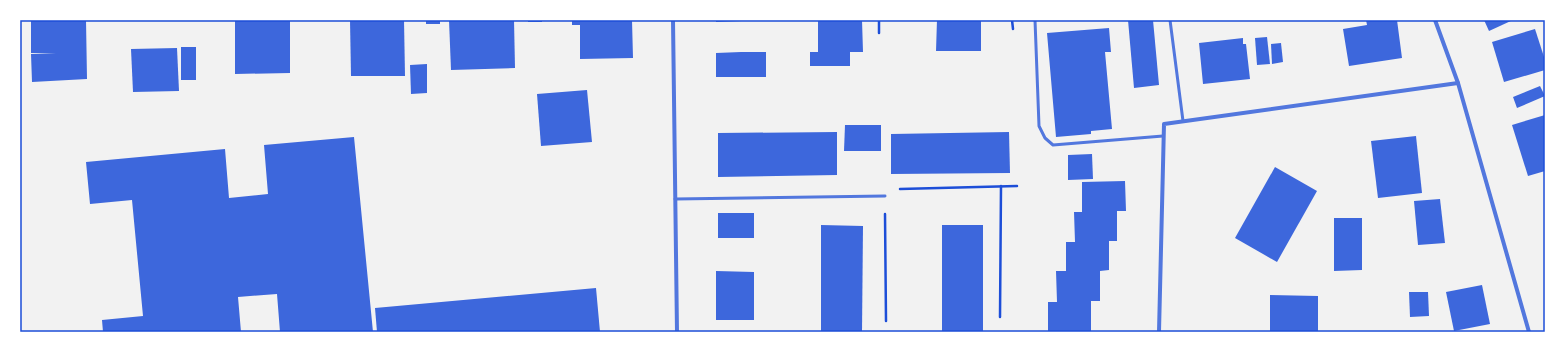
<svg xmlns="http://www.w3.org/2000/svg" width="1565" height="352" font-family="'DejaVu Sans',sans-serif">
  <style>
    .building { fill: #3d67dc }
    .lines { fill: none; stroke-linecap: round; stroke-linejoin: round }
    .path { stroke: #1d4ed8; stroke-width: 2.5 }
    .service { stroke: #5277de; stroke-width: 3 }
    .minor { stroke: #5277de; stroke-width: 4 }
    .neatline { fill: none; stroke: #1d4ed8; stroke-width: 1.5 }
  </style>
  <rect width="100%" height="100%" fill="#f2f2f2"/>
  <g class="building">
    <polygon points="31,20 86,20 87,79 32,82 31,54 56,53 31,53 31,27 45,27 31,27"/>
    <polygon points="235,20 290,20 290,73 235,74"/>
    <polygon points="350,20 404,20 405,76 351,76"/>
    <rect x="426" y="20" width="14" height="4"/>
    <polygon points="449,20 514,20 515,68 451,70"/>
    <rect x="528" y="20" width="14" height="2"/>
    <polygon points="572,20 632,20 633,58 580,59 580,25 572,25"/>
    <polygon points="716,20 742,20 742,21 716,22"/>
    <polygon points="818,20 862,20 863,52 850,52 850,66 810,66 810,52 818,52"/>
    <polygon points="937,20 981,20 981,51 936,51"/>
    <polygon points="1128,20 1153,20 1159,85 1134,88"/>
    <polygon points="1366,20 1397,20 1402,58 1349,66 1343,29 1367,25"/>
    <polygon points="1484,20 1513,20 1489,31"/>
    <polygon points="1109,28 1111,52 1105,52 1112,129 1091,131 1091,134 1056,137 1047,33"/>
    <polygon points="1535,29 1545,60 1545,70 1504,82 1492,42"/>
    <polygon points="1267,37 1270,64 1257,65 1255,38"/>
    <polygon points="1243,38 1243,44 1246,44 1250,79 1203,84 1199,43"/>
    <polygon points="1281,43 1283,62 1272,64 1271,44"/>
    <rect x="181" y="47" width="15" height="33"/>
    <polygon points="177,48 179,91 133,92 131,49"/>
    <polygon points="741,52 766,52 766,77 716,77 716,53"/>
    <polygon points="427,64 427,93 411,94 410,65"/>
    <polygon points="1540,86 1545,96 1517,108 1513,97"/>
    <polygon points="587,90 592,142 541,146 537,94"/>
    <polygon points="1545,115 1545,171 1528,176 1512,125"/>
    <polygon points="845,125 881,125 881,151 844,151"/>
    <polygon points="837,132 837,175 718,177 718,133"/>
    <polygon points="1009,132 1010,173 891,174 891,134"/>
    <polygon points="1416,136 1422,193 1378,198 1371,141"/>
    <polygon points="354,137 373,332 280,332 277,294 238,297 241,332 103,332 102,320 143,316 132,200 90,204 86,162 225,149 229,198 268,194 264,145"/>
    <polygon points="1092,154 1093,179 1068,180 1068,155"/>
    <polygon points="1275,167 1317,191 1277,262 1235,238"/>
    <polygon points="1125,181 1126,211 1117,211 1117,241 1109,241 1109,270 1100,271 1100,301 1091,301 1091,331 1048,332 1048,302 1057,302 1056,271 1066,271 1066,242 1075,242 1074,212 1082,212 1082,182"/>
    <polygon points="1440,199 1445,243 1418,245 1414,201"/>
    <rect x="718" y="213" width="36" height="25"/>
    <polygon points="1334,218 1362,218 1362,270 1334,271"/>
    <polygon points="821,225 863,226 862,332 821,332"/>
    <rect x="942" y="225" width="41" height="107"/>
    <polygon points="716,271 754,272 754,320 716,320"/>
    <polygon points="1482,285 1490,324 1454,331 1446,292"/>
    <polygon points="596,288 600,332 377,332 375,308"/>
    <polygon points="1409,292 1428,292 1429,316 1410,317"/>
    <polygon points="1270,295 1318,296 1318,332 1270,332"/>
  </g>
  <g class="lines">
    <g class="path">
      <polyline points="879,20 879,33"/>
      <polyline points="1012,20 1013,29"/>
      <polyline points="900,189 1017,186"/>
      <polyline points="885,214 886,321"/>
      <polyline points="1000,317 1001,186"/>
    </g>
    <g class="service">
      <polyline points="1035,20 1039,126 1045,138 1053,145 1163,136"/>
      <polyline points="1170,20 1183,121"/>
      <polyline points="675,199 885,196"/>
    </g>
    <g class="minor">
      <polyline points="673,20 677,332"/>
      <polyline points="1435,20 1458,83 1529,332"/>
      <polyline points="1159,332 1164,124 1458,83"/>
    </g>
  </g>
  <rect width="1565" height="352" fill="none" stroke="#ffffff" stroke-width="42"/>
  <rect x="21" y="21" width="1523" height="310" class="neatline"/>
</svg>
